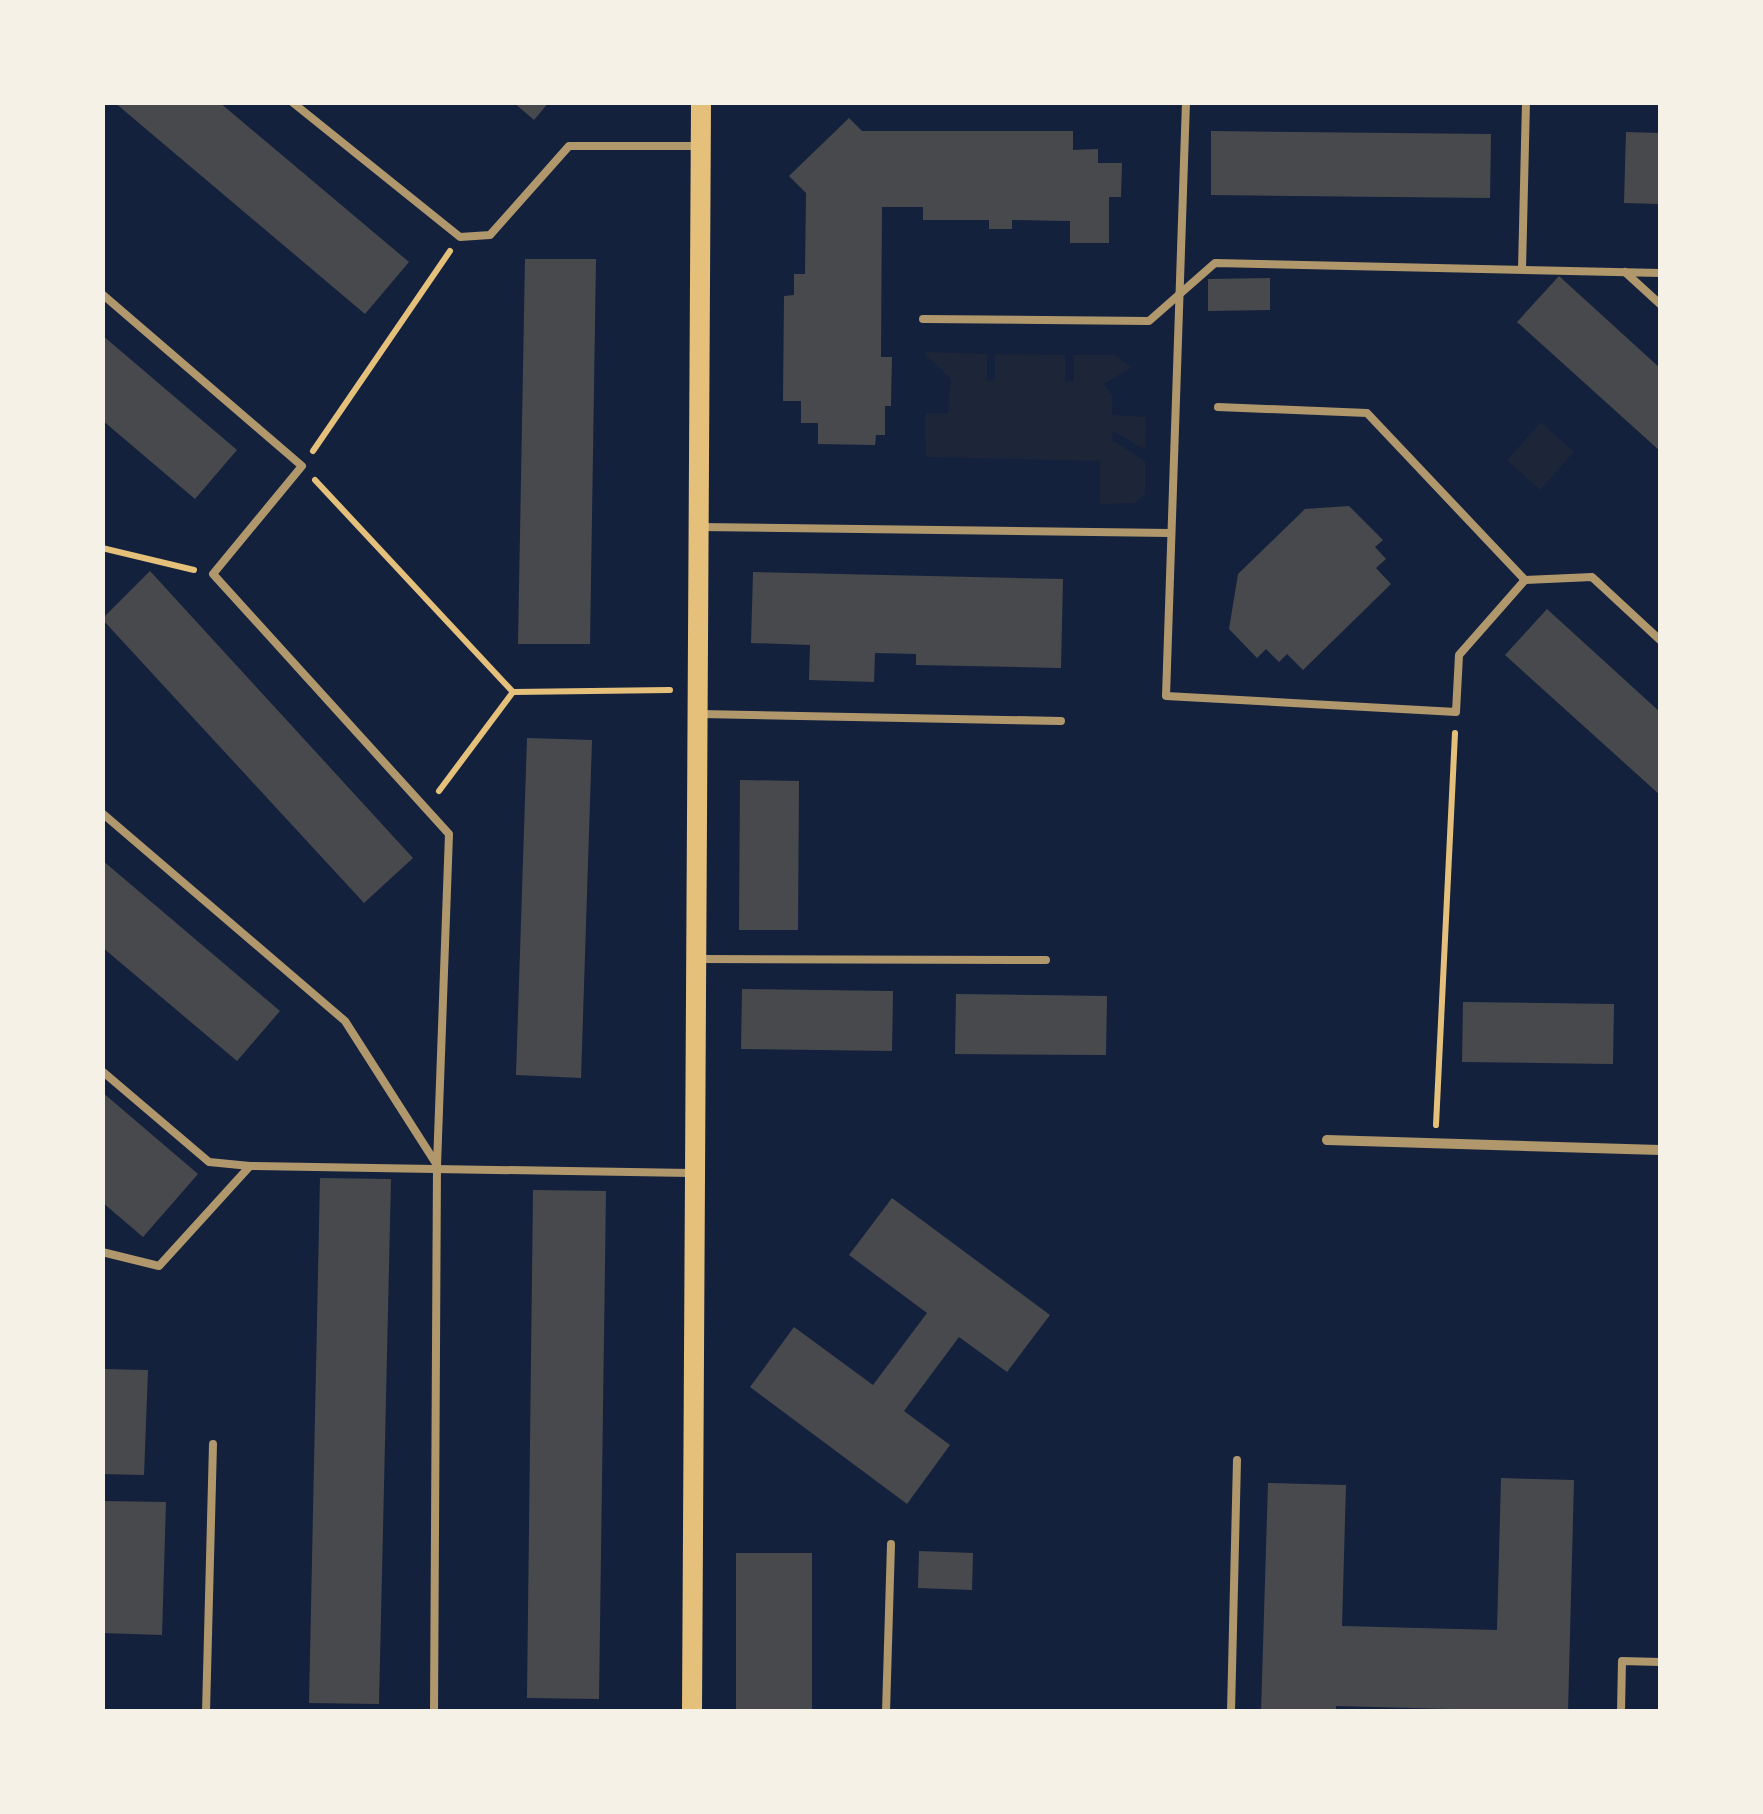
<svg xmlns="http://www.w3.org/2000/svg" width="1763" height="1814" font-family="Inter,sans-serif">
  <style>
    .green { fill: #1d2539 }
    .building { fill: #48494c }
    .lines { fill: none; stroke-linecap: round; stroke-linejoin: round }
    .path { stroke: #e5c07b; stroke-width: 6 }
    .service { stroke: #b1986c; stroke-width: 8 }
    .minor { stroke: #b1986c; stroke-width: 10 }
    .secondary { stroke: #e5c07b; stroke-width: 20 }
  </style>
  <rect width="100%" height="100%" fill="#14213d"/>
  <g class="green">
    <polygon points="923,352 987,354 987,381 995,380 995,354 1065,355 1065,382 1074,381 1074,355 1115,355 1132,367 1104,384 1112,395 1112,415 1146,417 1145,450 1113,431 1112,440 1145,461 1145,494 1134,503 1100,504 1100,461 926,457 925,413 948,413 951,379"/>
    <polygon points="1541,422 1574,452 1540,490 1507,460"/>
  </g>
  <g class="building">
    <polygon points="114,102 219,102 409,262 365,314"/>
    <polygon points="513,102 549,102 534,120"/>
    <polygon points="849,118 862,131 1073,131 1073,150 1098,149 1098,163 1122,163 1121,197 1109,197 1109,243 1070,243 1070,221 1012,220 1012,229 989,229 989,220 923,220 923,207 882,207 881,357 892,357 891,406 885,406 885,435 876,435 875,445 818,444 818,423 801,423 801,401 783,401 784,296 794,295 794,274 805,274 806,193 789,176"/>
    <polygon points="1211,131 1491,134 1490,198 1211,195"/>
    <polygon points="1626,132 1660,133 1660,204 1624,203"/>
    <polygon points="525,259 596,259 590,644 518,644"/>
    <polygon points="1559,276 1660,368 1660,451 1517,322"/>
    <polygon points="1270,278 1270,310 1208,311 1208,279"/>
    <polygon points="102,335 237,450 195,499 102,420"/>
    <polygon points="1349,506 1383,540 1375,547 1386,559 1376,568 1391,584 1303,670 1287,654 1279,662 1266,649 1257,658 1229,629 1238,574 1305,509"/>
    <polygon points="150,571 413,858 364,903 102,619"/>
    <polygon points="753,572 1063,579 1061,668 916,665 916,654 875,653 874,682 809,680 810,645 751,643"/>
    <polygon points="1547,609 1660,712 1660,795 1505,655"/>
    <polygon points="527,738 592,740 581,1078 516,1075"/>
    <polygon points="740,780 799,781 798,930 739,930"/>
    <polygon points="102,860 280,1011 237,1061 102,947"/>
    <polygon points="742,989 893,991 892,1051 741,1049"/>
    <polygon points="956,994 1107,996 1106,1055 955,1054"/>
    <polygon points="1463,1002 1614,1004 1613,1064 1462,1062"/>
    <polygon points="102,1092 198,1174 143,1237 102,1202"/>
    <polygon points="320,1178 391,1179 379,1704 309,1703"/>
    <polygon points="533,1190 606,1191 599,1699 527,1698"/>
    <polygon points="892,1198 1050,1315 1007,1372 959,1337 904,1411 950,1445 907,1504 750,1387 794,1327 873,1385 927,1313 849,1255"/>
    <polygon points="102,1369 148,1370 144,1475 102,1474"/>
    <polygon points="1501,1478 1574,1480 1568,1712 1336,1706 1336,1712 1261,1712 1268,1483 1346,1485 1342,1626 1497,1630"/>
    <polygon points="102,1501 166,1502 162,1635 102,1633"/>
    <polygon points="919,1551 973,1553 972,1590 918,1588"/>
    <rect x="736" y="1553" width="76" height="156"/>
  </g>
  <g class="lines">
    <g class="path">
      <polyline points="313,451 450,251"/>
      <polyline points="315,480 513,692 670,690"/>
      <polyline points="102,548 194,570"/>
      <polyline points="439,791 513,692"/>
      <polyline points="1436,1125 1455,733"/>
    </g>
    <g class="service">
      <polyline points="292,102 460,237 490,235 569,146 697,146"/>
      <polyline points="1186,102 1166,696 1456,712 1459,655 1525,580 1592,577 1660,640"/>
      <polyline points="1522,269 1526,102"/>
      <polyline points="1625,272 1660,304"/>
      <polyline points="102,294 302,466 213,574 449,834 437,1165 434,1712"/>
      <polyline points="923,319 1149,321 1215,263 1660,273"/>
      <polyline points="1218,407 1367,413 1525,580"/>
      <polyline points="700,527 1170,533"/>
      <polyline points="701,714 1061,721"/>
      <polyline points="102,813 345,1021 437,1165"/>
      <polyline points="701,959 1046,960"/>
      <polyline points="102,1071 209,1162 250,1166"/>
      <polyline points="102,1252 159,1266 250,1166 691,1173"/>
      <polyline points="206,1712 213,1444"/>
      <polyline points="886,1712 891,1544"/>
      <polyline points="1231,1712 1237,1460"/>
      <polyline points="1621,1712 1622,1661 1660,1662"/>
    </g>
    <polyline class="minor" points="1327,1140 1660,1150"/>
    <polyline class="secondary" points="692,1712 701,102"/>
  </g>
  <rect width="1763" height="1814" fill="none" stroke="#f6f1e7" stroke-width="210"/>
</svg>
